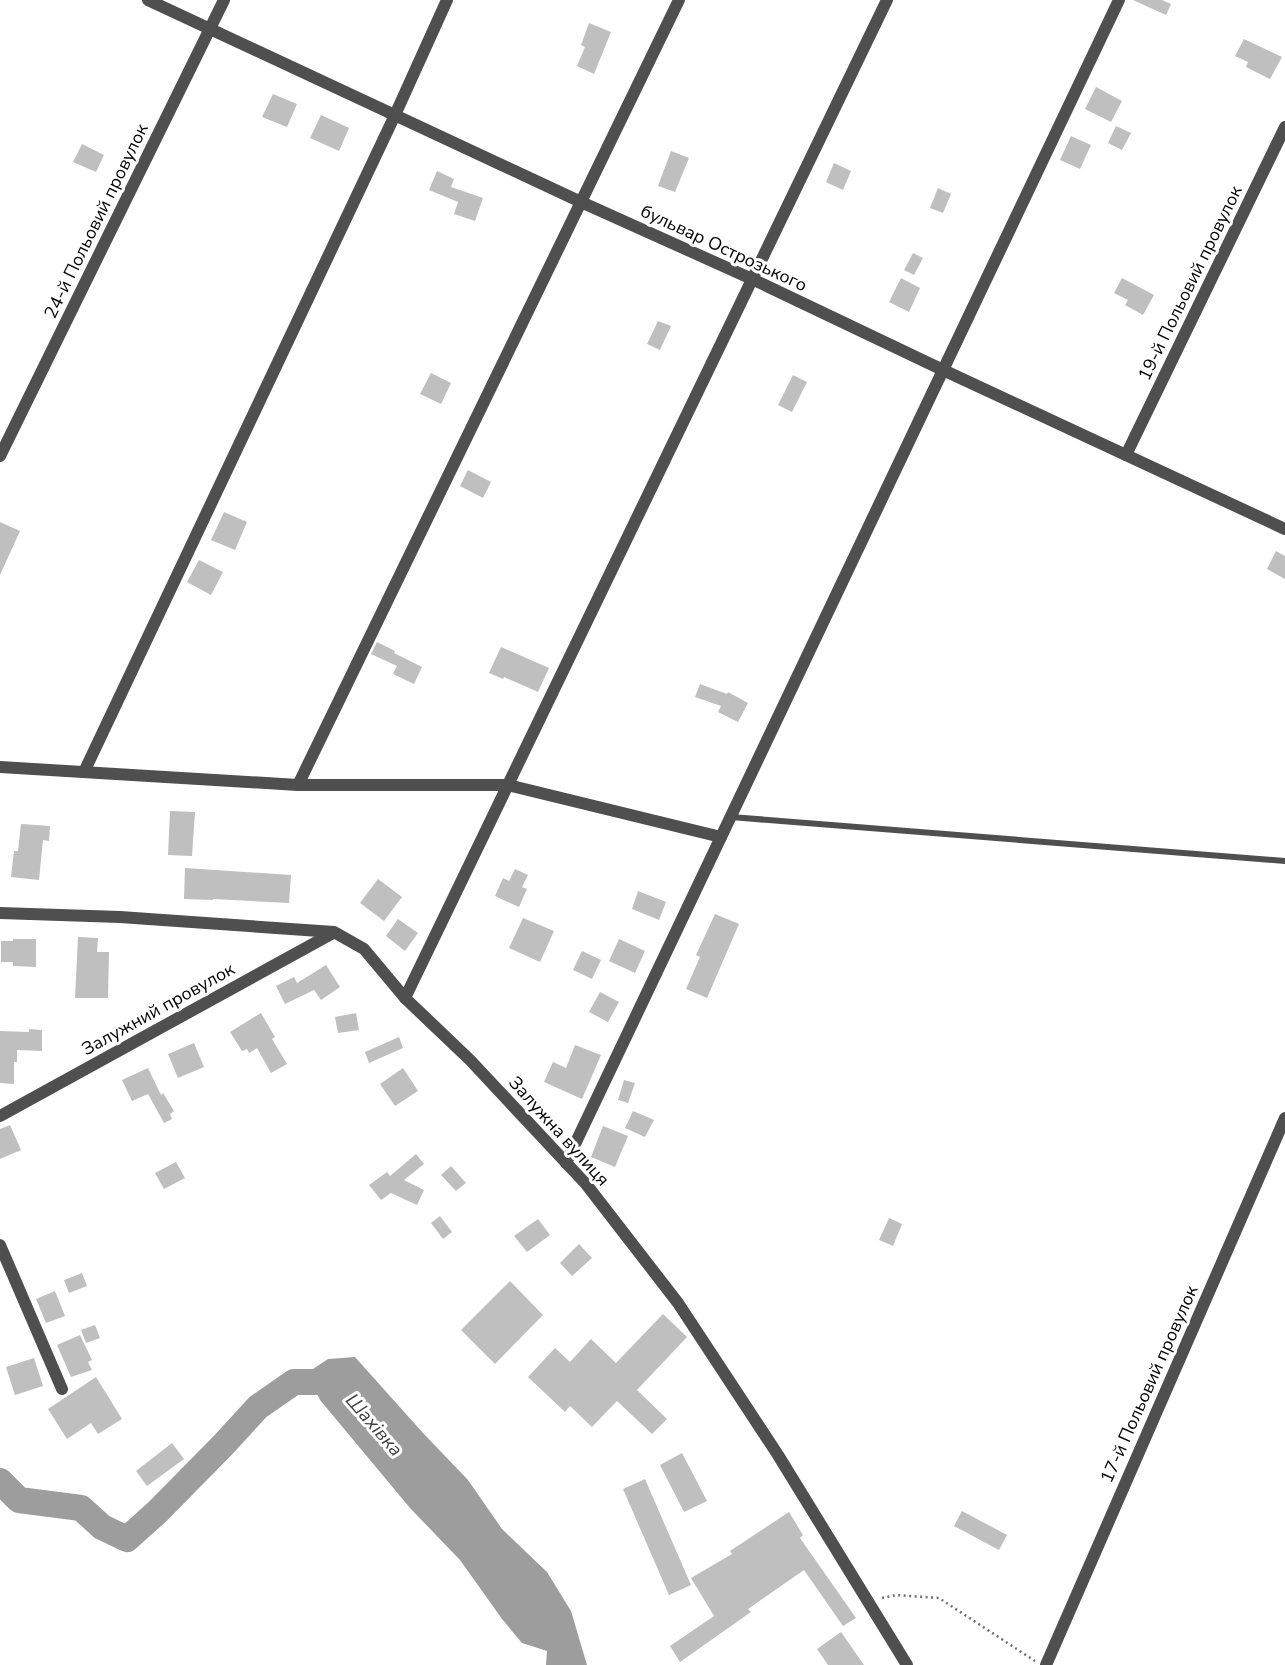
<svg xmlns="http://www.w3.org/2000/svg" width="1285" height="1665" font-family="'Nunito Sans',sans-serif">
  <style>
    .water { fill: #9d9d9d }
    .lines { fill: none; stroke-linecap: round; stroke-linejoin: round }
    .river { stroke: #9d9d9d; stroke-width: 26 }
    .building { fill: #bfbfbf }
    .path { stroke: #717171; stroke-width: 2.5; stroke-dasharray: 2 3.5; stroke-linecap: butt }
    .lane { stroke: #4f4f4f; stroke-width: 6 }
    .street { stroke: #4f4f4f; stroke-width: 12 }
    .labels { text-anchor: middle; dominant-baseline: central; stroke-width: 6; stroke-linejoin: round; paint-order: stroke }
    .street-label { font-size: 18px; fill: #000; stroke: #fff }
    .water-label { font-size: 19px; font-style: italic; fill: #3e3e3e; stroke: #fff }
  </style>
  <rect width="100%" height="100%" fill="#fff"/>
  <polygon class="water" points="355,1357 423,1433 468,1480 502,1529 547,1572 571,1611 587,1665 546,1665 547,1651 522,1643 502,1619 460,1560 410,1508 320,1400 311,1380 313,1369 328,1359"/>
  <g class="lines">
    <polyline class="river" points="0,1481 19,1500 81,1508 102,1527 127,1539 156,1513 224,1444 258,1407 294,1382 337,1382 344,1390"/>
  </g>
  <g class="building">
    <polygon points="1133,0 1162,0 1171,4 1166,15"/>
    <polygon points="589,23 611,32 594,74 577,66 585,47 581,45"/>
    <polygon points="1244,39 1282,57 1270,79 1246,67 1248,62 1235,56"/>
    <polygon points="1096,87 1122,101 1111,122 1085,109"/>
    <polygon points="273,94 297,104 287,127 262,117"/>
    <polygon points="321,115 349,128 339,151 310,138"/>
    <polygon points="1116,126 1131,133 1122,150 1108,143"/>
    <polygon points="1071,136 1091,145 1080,169 1060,160"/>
    <polygon points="82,144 104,155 96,172 73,162"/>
    <polygon points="671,151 689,158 675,192 658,186"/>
    <polygon points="834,163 851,171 843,190 826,182"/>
    <polygon points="437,171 454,179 451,187 483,198 475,221 454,214 458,202 429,190"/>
    <polygon points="938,188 951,194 943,213 930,208"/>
    <polygon points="913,253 923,258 914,275 904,270"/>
    <polygon points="901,278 920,288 909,312 889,302"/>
    <polygon points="1122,278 1154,295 1143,315 1125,305 1128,300 1114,293"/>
    <polygon points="658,321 671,326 660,350 647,344"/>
    <polygon points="431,373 451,383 441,404 420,394"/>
    <polygon points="793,375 807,382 792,412 778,405"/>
    <polygon points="468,470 491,482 483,498 460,486"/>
    <polygon points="224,512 247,522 235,550 211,540"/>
    <polygon points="0,522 20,531 0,575"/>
    <polygon points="1276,551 1285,556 1285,579 1267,569"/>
    <polygon points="199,560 223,572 211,595 187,582"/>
    <polygon points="377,642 395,651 394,653 422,667 414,684 393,674 397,666 371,654"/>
    <polygon points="501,647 549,668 538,692 504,677 503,679 489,673"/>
    <polygon points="700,684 727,694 728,692 748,703 738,722 718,712 721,706 695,697"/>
    <polygon points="170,811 195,812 192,856 168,855"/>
    <polygon points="21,824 50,826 49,841 43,840 39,880 11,877 14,851 18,851"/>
    <polygon points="185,868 291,875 289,903 213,899 213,900 184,899"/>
    <polygon points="515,869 528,875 522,887 527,889 519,907 495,896 503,878 509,881"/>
    <polygon points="378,879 402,897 384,921 360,903"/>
    <polygon points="638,891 666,902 659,920 632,909"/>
    <polygon points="715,914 739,924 707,998 686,989 700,957 696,955"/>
    <polygon points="523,918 554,931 540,962 509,948"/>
    <polygon points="398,919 418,933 405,951 386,936"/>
    <polygon points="78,937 98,938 97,952 109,952 108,998 75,998"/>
    <polygon points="13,939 36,939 36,967 13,966 13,962 1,962 1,941 13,941"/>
    <polygon points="619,939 645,951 635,973 609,961"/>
    <polygon points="582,951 601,960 592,979 573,970"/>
    <polygon points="326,965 340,987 321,1000 314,990 285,1004 276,986 294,977 297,983"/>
    <polygon points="600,992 619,1002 608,1022 589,1012"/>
    <polygon points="261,1013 275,1037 272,1039 287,1064 271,1073 257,1048 249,1053 247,1049 242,1051 230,1032"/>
    <polygon points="356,1013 359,1030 338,1033 335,1017"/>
    <polygon points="29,1029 42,1030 42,1051 17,1050 17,1062 14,1062 14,1084 0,1083 0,1031 29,1032"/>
    <polygon points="399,1037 403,1048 369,1063 365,1052"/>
    <polygon points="194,1043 204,1067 178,1078 168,1054"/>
    <polygon points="575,1045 601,1055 582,1099 544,1082 553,1062 566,1068"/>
    <polygon points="148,1068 161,1095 163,1093 174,1111 170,1114 172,1119 164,1123 148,1094 132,1101 122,1080"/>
    <polygon points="403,1068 418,1091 395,1106 380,1084"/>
    <polygon points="624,1080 635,1083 628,1103 618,1100"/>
    <polygon points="633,1111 654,1120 645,1137 625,1128"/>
    <polygon points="10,1125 21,1150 0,1159 0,1129"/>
    <polygon points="603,1126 628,1136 615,1167 591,1157"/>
    <polygon points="416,1154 424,1164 404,1180 424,1190 417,1205 391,1193 381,1200 369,1185 387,1172 390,1176"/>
    <polygon points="176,1162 185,1178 164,1189 155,1173"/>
    <polygon points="451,1166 466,1183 456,1191 441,1175"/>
    <polygon points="440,1216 452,1232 443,1239 431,1223"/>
    <polygon points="889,1218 902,1224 893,1246 879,1240"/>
    <polygon points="538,1219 550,1235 527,1252 514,1236"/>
    <polygon points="579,1244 592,1258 572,1276 560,1263"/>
    <polygon points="82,1273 87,1286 69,1293 64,1280"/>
    <polygon points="510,1281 543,1315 495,1364 461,1330"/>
    <polygon points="55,1291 65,1316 46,1323 36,1299"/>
    <polygon points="663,1314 687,1337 637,1390 667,1419 652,1434 617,1401 592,1427 570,1406 565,1412 528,1377 555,1348 570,1362 591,1339 616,1363"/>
    <polygon points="95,1325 100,1338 86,1343 81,1330"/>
    <polygon points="80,1335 92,1360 88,1362 92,1370 71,1377 57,1345"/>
    <polygon points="34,1358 43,1386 15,1395 6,1367"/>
    <polygon points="96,1377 122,1419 98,1434 91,1423 67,1439 48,1409"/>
    <polygon points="172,1443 184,1459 147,1486 136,1471"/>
    <polygon points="682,1453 707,1501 684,1512 660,1465"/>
    <polygon points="645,1479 691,1585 669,1595 623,1489"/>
    <polygon points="962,1511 1007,1535 999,1550 954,1526"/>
    <polygon points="789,1512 803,1535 800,1538 856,1618 843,1626 804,1570 748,1609 751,1612 680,1662 670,1646 714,1616 691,1578 732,1554 730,1551"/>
    <polygon points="841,1632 864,1665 828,1665 817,1649"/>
  </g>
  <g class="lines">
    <polyline class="path" points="882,1598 896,1595 939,1598 1035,1661"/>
    <polyline class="lane" points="731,817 1285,861"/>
    <g class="street">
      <polyline points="148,0 581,202 752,279 943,370 1285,529"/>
      <polyline points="1126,455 1285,127"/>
      <polyline points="0,456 224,0"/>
      <polyline points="0,767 298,785 508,785 721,837"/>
      <polyline points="84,772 395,115 447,0"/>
      <polyline points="298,785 679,0"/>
      <polyline points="0,913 120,917 334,932 364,949 405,998 470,1060 586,1184 678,1303 778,1455 907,1665"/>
      <polyline points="405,998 887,0"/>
      <polyline points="0,1116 333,933"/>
      <polyline points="566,1163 1119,0"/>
      <polyline points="0,1245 62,1389"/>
      <polyline points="1046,1665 1285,1118"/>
    </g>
  </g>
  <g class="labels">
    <g class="street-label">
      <text transform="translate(96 221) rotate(-64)">24-й Польовий провулок</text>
      <text transform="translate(724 248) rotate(25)">бульвар Острозького</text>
      <text transform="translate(1190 283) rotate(-64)">19-й Польовий провулок</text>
      <text transform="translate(158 1009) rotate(-29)">Залужний провулок</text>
      <text transform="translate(559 1131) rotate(48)">Залужна вулиця</text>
      <text transform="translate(1149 1384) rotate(-66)">17-й Польовий провулок</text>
    </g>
    <g class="water-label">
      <text transform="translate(374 1425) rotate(49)">Шахівка</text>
    </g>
  </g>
</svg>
